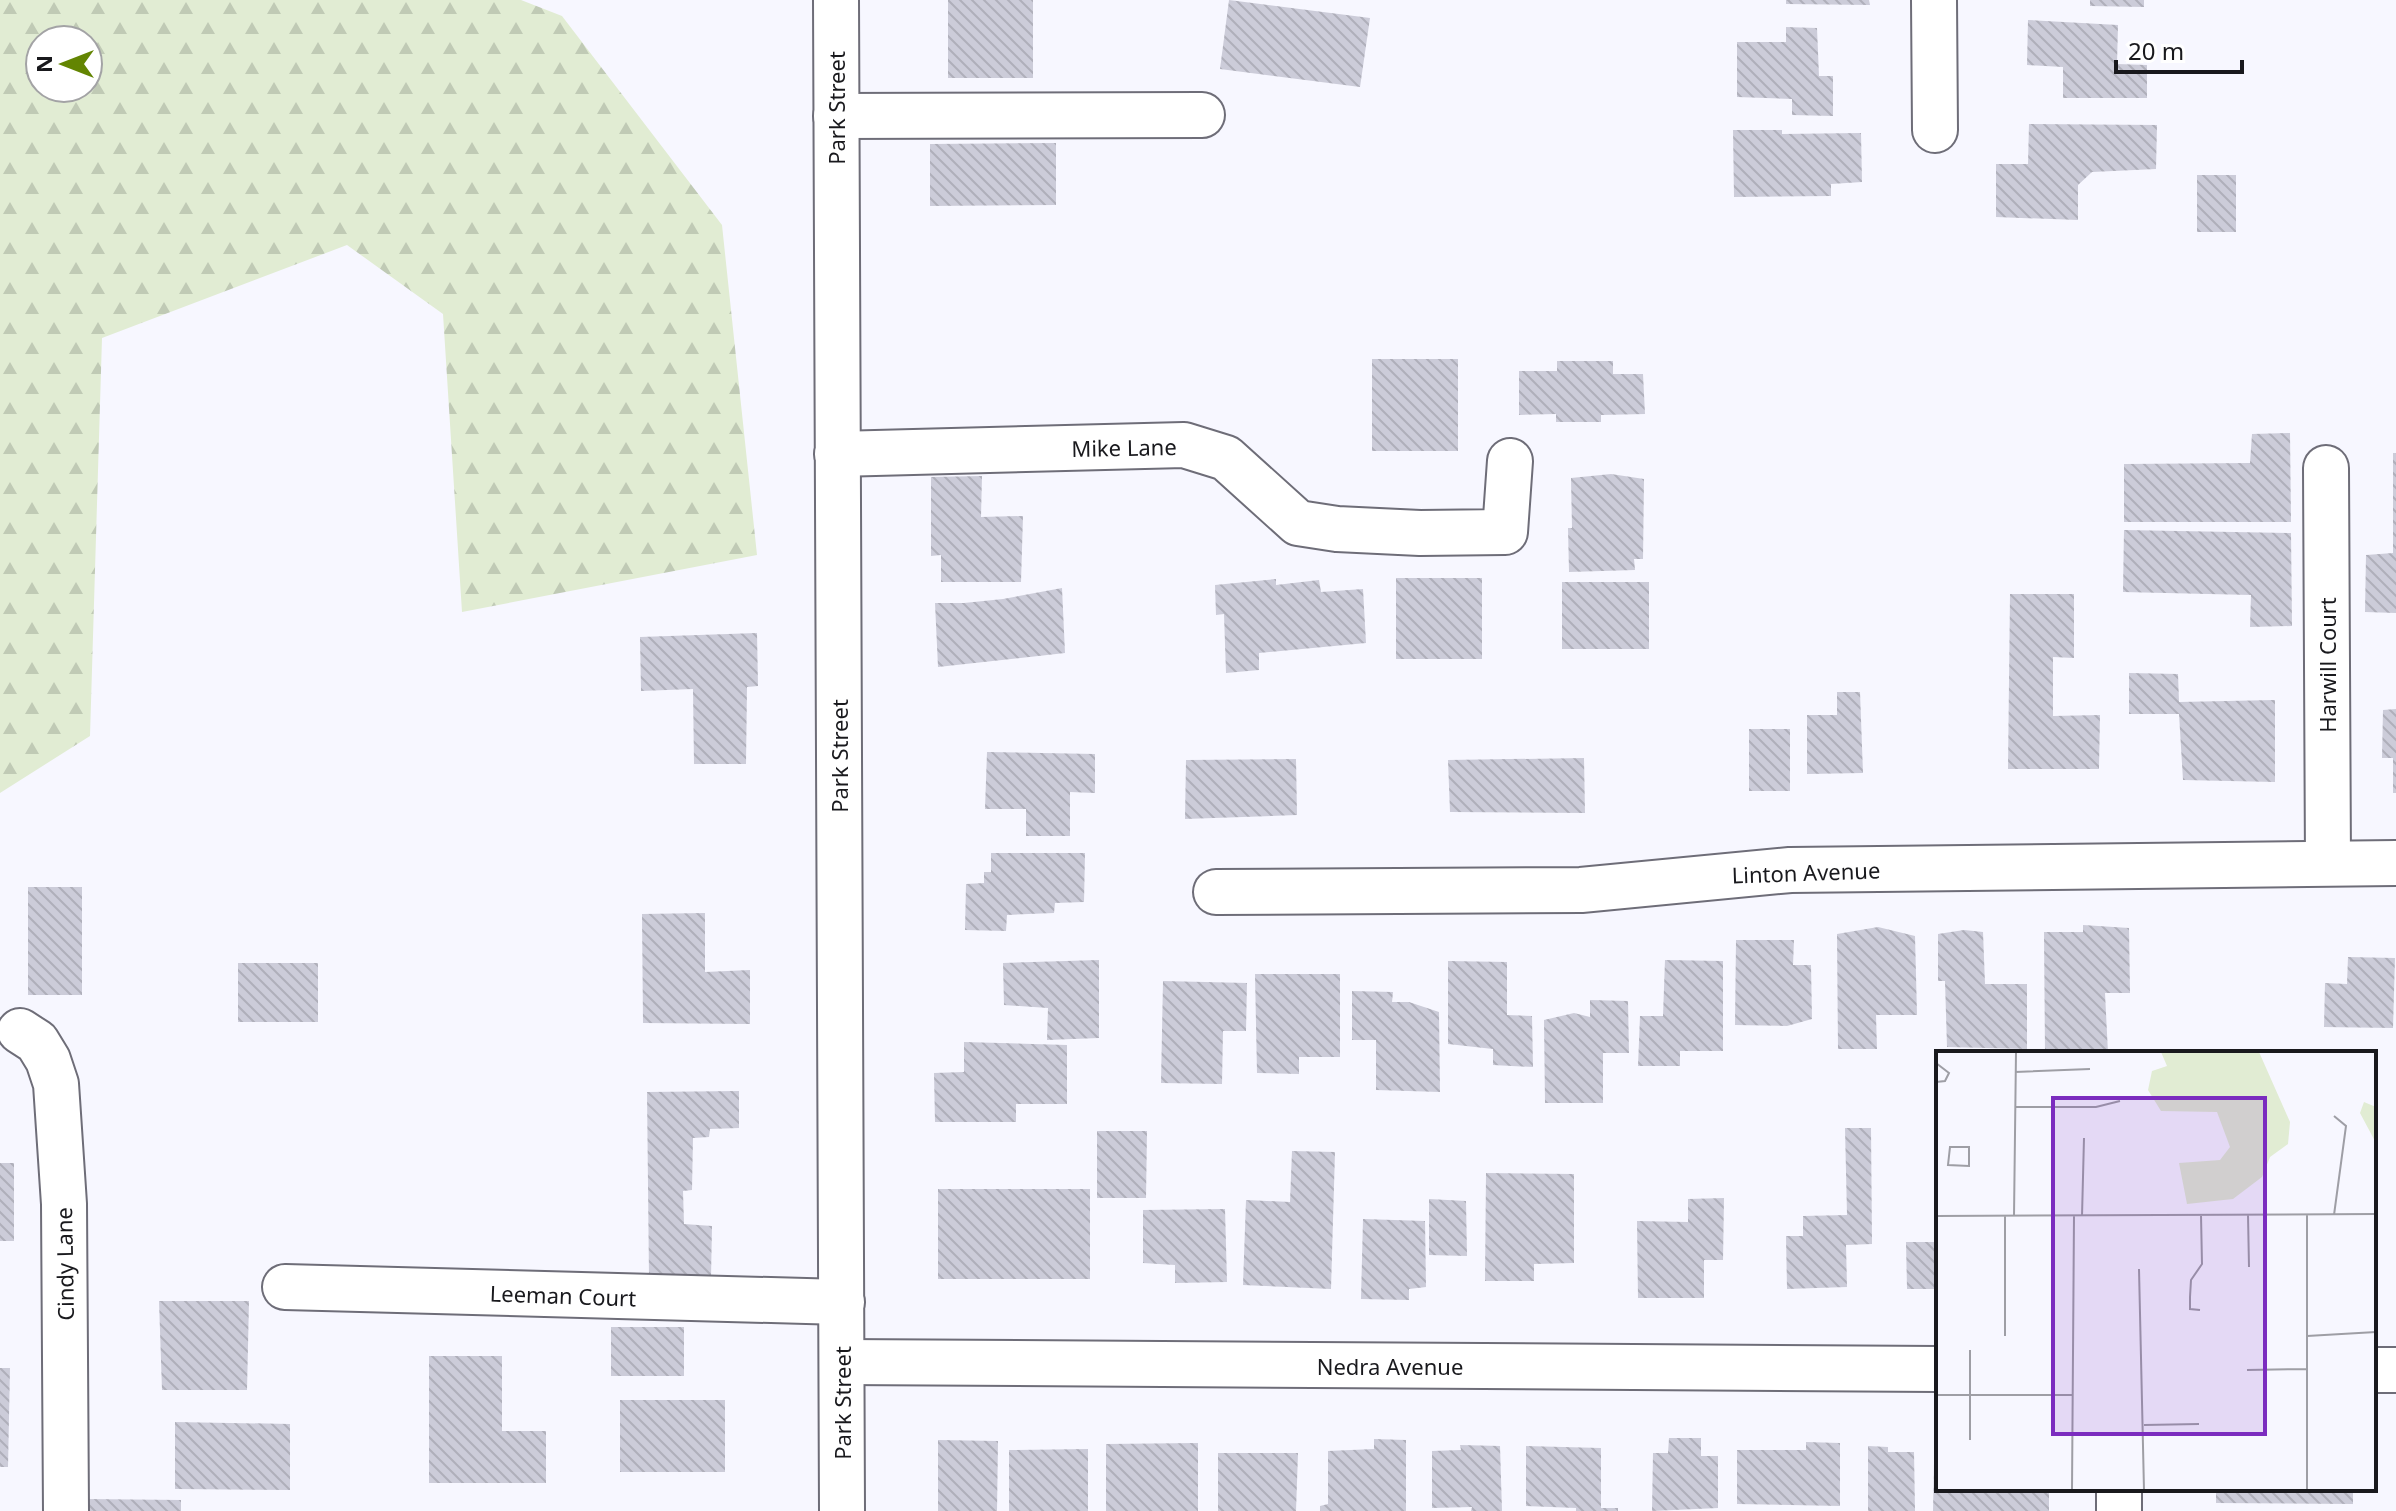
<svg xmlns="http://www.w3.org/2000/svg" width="2396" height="1511" font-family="'Noto Sans',sans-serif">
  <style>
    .forest { fill: url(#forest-firs); fill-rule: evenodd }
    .building { fill: url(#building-back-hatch) }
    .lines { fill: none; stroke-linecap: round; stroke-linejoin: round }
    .minor-casing { stroke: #6e6d78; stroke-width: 48 }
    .minor { stroke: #fff; stroke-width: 44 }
    .labels { text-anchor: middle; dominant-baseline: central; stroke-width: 6; stroke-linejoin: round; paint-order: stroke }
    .street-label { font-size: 22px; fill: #19191d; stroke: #fff }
    .inset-road { fill: none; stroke: #9e9ea5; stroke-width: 2 }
    .view { fill: #7b2cbf; fill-opacity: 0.15; stroke: #7b2cbf; stroke-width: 4 }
    .inset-edge { fill: none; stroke: #19191d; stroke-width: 4 }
  </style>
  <defs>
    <pattern id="forest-firs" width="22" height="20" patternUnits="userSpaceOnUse" patternTransform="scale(2)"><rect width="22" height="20" fill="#e1ecd3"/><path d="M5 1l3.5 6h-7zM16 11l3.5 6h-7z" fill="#c0cab5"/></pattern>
    <pattern id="building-back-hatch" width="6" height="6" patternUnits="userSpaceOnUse" patternTransform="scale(2)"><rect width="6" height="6" fill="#ccccd9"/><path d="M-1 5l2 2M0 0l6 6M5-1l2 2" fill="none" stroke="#afafba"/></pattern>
  </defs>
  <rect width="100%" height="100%" fill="#f7f7ff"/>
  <path class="forest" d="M 0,0 L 521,0 L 562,16 L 722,225 L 757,555 L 462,612 L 443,314 L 347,245 L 102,338 L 90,736 L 0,793 ZM 40,40 L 88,40 L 88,88 L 40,88 Z"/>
  <g class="building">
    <rect x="948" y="0" width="85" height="78"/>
    <polygon points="1229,0 1370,18 1360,87 1220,69"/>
    <polygon points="1786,0 1869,0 1870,5 1786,4"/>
    <polygon points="2090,0 2144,0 2144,7 2090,6"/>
    <polygon points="2028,20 2118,25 2117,64 2147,65 2147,98 2063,98 2063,67 2027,65"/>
    <polygon points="1786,27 1817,28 1819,76 1833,76 1833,116 1792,115 1792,99 1737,97 1737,42 1786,42"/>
    <polygon points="2029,124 2157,125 2156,169 2092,172 2078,185 2078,220 1996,217 1996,164 2028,164"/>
    <polygon points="1733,130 1782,130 1782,134 1861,133 1862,182 1831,184 1831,196 1734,197"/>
    <polygon points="1056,143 1056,205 930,206 930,144"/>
    <rect x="2197" y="175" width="39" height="57"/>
    <rect x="1372" y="359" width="86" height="92"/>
    <polygon points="1557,361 1613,361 1613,374 1643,374 1645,414 1601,415 1601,422 1556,422 1556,414 1519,415 1519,371 1557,371"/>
    <polygon points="2290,433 2291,522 2124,522 2124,464 2250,463 2252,434"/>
    <polygon points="2393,453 2396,453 2396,613 2365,612 2366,555 2393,553"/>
    <polygon points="1611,474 1644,479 1643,559 1634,559 1635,570 1569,572 1568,528 1572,528 1571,478"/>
    <polygon points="982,476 981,517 1023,516 1021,582 941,582 941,555 931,556 931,477"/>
    <polygon points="2124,530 2291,533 2292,626 2250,627 2251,595 2123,592"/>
    <rect x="1396" y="578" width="86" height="81"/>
    <polygon points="1276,579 1276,585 1319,580 1321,592 1363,589 1366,643 1259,653 1259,670 1226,673 1224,614 1216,615 1215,585"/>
    <rect x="1562" y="582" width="87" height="67"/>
    <polygon points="1062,588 1065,653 938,667 935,603 964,603 1003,599"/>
    <polygon points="2010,594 2074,594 2074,658 2053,657 2053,716 2100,715 2099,769 2008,769"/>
    <polygon points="757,633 758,686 747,687 746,764 694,764 693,689 641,691 640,637"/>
    <polygon points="2129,673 2178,674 2179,702 2275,700 2275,782 2183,780 2179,714 2129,714"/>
    <polygon points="1837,692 1860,692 1863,773 1807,774 1807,715 1837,715"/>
    <polygon points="2396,709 2396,793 2393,793 2393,758 2382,758 2383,710"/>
    <rect x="1749" y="729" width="41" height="62"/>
    <polygon points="987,752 1095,754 1095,793 1070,792 1070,836 1026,836 1026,809 985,809"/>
    <polygon points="1584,758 1585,813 1450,812 1448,760"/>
    <polygon points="1296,759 1297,815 1185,819 1186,760"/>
    <polygon points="991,853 1085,853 1084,902 1055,903 1054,913 1007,915 1006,931 965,930 966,884 984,883 984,872 991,872"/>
    <rect x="28" y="887" width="54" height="108"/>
    <polygon points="705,913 705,972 750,970 750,1024 643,1023 642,914"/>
    <polygon points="2083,925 2129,928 2130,993 2105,993 2108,1053 2045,1053 2044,932 2083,932"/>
    <polygon points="1878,927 1915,936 1917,1015 1876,1015 1877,1049 1838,1049 1837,934"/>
    <polygon points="1964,930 1983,932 1985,984 2027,984 2027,1049 1947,1047 1945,981 1938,981 1938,934"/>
    <polygon points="1736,940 1794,940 1793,965 1811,965 1812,1019 1787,1026 1735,1025"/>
    <polygon points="2348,957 2395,958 2393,1028 2324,1027 2325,983 2347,984"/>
    <polygon points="1099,960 1099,1038 1047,1040 1048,1008 1004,1005 1003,963"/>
    <polygon points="1665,960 1723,961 1723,1051 1680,1051 1680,1066 1638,1066 1640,1016 1663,1016"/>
    <polygon points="1448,961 1507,962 1507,1015 1532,1016 1533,1067 1493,1065 1493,1049 1448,1044"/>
    <rect x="238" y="963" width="80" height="59"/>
    <polygon points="1255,974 1340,974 1340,1057 1299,1057 1299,1074 1257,1073"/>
    <polygon points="1163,981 1247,983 1246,1031 1223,1031 1222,1084 1161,1083"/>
    <polygon points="1352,991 1393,992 1392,1002 1409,1002 1439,1012 1440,1092 1376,1090 1376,1040 1352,1040"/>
    <polygon points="1590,1000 1628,1001 1629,1053 1603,1053 1603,1103 1545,1103 1544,1020 1574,1013 1590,1017"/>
    <polygon points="964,1042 1067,1045 1067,1104 1016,1104 1016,1122 935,1122 934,1073 964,1072"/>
    <polygon points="739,1091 739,1128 710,1129 709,1137 693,1138 692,1190 683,1191 684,1224 712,1226 711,1278 649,1277 647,1092"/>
    <polygon points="1845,1128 1871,1128 1872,1244 1846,1245 1847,1287 1787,1289 1786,1236 1803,1236 1803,1216 1847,1215"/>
    <polygon points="1097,1131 1147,1131 1146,1198 1097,1198"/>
    <polygon points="1292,1151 1335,1152 1331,1289 1243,1285 1246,1200 1290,1202"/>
    <rect x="0" y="1163" width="14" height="78"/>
    <polygon points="1486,1173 1574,1174 1574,1263 1534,1264 1534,1281 1485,1281"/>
    <rect x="938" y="1189" width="152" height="90"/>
    <polygon points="1724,1198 1723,1260 1704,1260 1704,1298 1638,1298 1637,1221 1688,1222 1688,1199"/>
    <polygon points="1429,1199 1466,1201 1467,1256 1429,1255"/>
    <polygon points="1225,1209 1227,1282 1175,1283 1175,1265 1143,1263 1143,1210"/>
    <polygon points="1363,1219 1425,1221 1426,1287 1409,1289 1409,1300 1361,1299"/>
    <polygon points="1906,1242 1938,1242 1938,1289 1907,1289"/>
    <polygon points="159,1301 249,1301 247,1390 162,1390"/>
    <rect x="611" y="1327" width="73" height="49"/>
    <polygon points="429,1356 502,1356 502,1431 546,1431 546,1483 429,1483"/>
    <polygon points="0,1368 10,1368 8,1467 0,1467"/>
    <rect x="620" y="1400" width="105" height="72"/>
    <polygon points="175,1422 290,1424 290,1490 175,1489"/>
    <polygon points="1669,1438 1701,1438 1701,1456 1718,1456 1718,1508 1652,1511 1653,1453 1668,1453"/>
    <polygon points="1374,1439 1406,1440 1406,1511 1320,1511 1320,1506 1328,1504 1328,1451 1374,1449"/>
    <polygon points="938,1440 998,1441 997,1511 938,1511"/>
    <polygon points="1806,1442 1840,1443 1840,1506 1737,1504 1737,1450 1806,1450"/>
    <polygon points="1198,1443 1198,1511 1106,1511 1106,1444"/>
    <polygon points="1460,1445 1500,1446 1502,1511 1471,1511 1472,1507 1432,1508 1432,1451 1461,1450"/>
    <polygon points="1526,1446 1601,1448 1601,1508 1618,1508 1618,1511 1576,1511 1576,1508 1526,1506"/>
    <polygon points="1868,1446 1888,1447 1888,1452 1914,1452 1915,1511 1868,1511"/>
    <polygon points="1088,1449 1088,1511 1009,1511 1009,1450"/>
    <polygon points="1218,1453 1298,1453 1296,1511 1218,1511"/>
    <polygon points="1934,1463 1938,1463 1938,1489 2049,1489 2049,1511 1933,1511"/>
    <polygon points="2216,1489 2353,1489 2353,1504 2216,1503"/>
    <polygon points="88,1499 181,1500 181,1511 88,1511"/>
  </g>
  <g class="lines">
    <defs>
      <g id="minor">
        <polyline points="836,0 842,1511"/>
        <polyline points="1934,0 1935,130"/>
        <polyline points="836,116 1202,115"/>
        <polyline points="837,454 1184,445 1226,458 1298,523 1337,529 1420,533 1505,532 1510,461"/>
        <polyline points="2326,468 2328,863"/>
        <polyline points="1216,892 1581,890 1790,870 2396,863"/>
        <polyline points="20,1031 37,1042 48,1060 56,1084 64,1204 66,1511"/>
        <polyline points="285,1287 842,1302"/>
        <polyline points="842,1362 1938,1369"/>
        <polyline points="2374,1370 2396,1370"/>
        <polyline points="2119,1511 2119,1489"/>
      </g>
    </defs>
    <use href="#minor" class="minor-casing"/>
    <use href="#minor" class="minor"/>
  </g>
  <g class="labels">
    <g class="street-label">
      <text transform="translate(836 108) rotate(-90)">Park Street</text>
      <text transform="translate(1124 447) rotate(-1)">Mike Lane</text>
      <text transform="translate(2327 665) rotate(-90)">Harwill Court</text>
      <text transform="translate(839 756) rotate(-90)">Park Street</text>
      <text transform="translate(1806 872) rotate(-2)">Linton Avenue</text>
      <text transform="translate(64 1264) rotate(-91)">Cindy Lane</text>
      <text transform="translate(563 1295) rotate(2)">Leeman Court</text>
      <text x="1390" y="1366">Nedra Avenue</text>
      <text transform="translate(842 1403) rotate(-90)">Park Street</text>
    </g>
  </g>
  <g transform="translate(1936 1051)">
    <rect width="440" height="440" fill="#f7f7ff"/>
    <path d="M 225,1 L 323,1 L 354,71 L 352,93 L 334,106 L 326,126 L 297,148 L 251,153 L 243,112 L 284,109 L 294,96 L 281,61 L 225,60 L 212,39 L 216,20 L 231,15 ZM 428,51 L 440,56 L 440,92 L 424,62 Z" fill="#e1ecd3"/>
    <path class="inset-road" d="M 0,12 L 13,22 L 9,30 L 0,31M 79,21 L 154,18M 79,56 L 160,56 L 184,50M 14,96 L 33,96 L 33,115 L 12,114 ZM 312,164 L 313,216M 371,164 L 371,439M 398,164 L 410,75 L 398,65M 0,165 L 440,163M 78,165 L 80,1M 146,165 L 148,87M 203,218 L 208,439M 264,259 L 254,258 L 254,246 L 255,229 L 266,213 L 265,164M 69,285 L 69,165M 371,285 L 440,281M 34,299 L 34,389M 311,319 L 371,318M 0,344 L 136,344M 208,374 L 263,373M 136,439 L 138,165"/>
    <path class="view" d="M 117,47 L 329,47 L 329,383 L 117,383 Z"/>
    <rect width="440" height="440" class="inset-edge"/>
  </g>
  <g transform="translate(64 64) rotate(270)"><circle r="38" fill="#ffffff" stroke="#a3a3a5" stroke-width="2"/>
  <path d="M0-6L14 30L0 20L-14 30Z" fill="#638502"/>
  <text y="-12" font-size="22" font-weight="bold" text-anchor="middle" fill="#19191d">N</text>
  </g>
  <path d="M2116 60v12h126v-12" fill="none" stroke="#19191d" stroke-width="4"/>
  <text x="2128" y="60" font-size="24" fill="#19191d" stroke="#ffffff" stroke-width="6" paint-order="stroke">20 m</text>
</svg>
